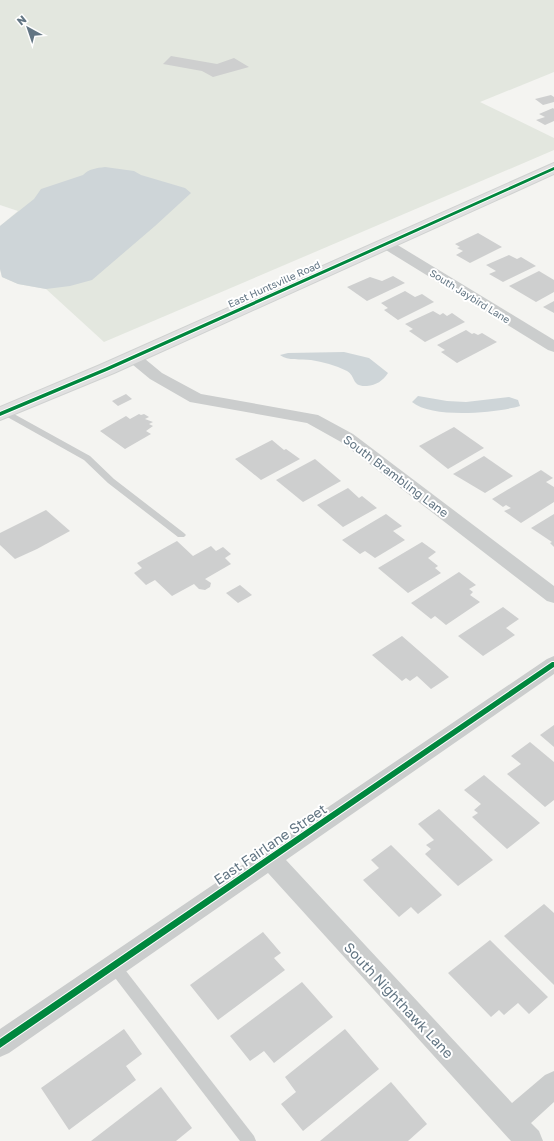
<svg xmlns="http://www.w3.org/2000/svg" width="554" height="1141" font-family="'Golos Text',sans-serif">
  <style>
    .green { fill: #e3e7df }
    .water { fill: #ced5d8 }
    .building { fill: #cecfcf }
    .lines { fill: none; stroke-linecap: round; stroke-linejoin: round }
    .secondary-casing { stroke: #d0d2d1; stroke-width: 2 }
    .lane { fill: #cbcdcd; fill-rule: evenodd }
    .street { fill: #cbcdcd; fill-rule: evenodd }
    .secondary { fill: #e0e0e0; fill-rule: evenodd }
    .cycleway-casing { stroke: #fff; stroke-width: 2 }
    .cycleway { fill: #00873e; fill-rule: evenodd }
    .labels { text-anchor: middle; dominant-baseline: central; stroke-width: 4; stroke-linejoin: round; paint-order: stroke }
    .far-street-label { font-size: 10px; fill: #627583; stroke: #fff }
    .street-label { font-size: 12px; fill: #627583; stroke: #fff }
    .near-street-label { font-size: 14px; fill: #627583; stroke: #fff }
  </style>
  <rect width="100%" height="100%" fill="#f4f4f1"/>
  <polygon class="green" points="0,0 554,0 554,72 480,102 554,138 554,150 104,342 46,289 18,284 2,277 0,269 0,226 18,211 0,205"/>
  <g class="water">
    <path d="M 105,167 L 134,171 L 141,175 L 185,188 L 191,193 L 155,226 L 92,280 L 70,286 L 46,289 L 18,284 L 2,277 L 0,269 L 0,226 L 34,199 L 41,189 L 83,175 C 89,169 96,168 105,167 Z"/>
    <path d="M 344,352 L 369,358 L 388,373 C 383,381 376,385 367,386 C 351,387 356,376 347,371 C 335,365 323,362 311,360 C 301,359 288,361 280,355 L 288,353 Z"/>
    <path d="M 418,396 L 447,401 L 466,402 L 509,397 L 518,400 L 520,406 C 496,413 432,419 412,402 Z"/>
  </g>
  <g class="building">
    <polygon points="171,56 217,64 234,58 249,67 213,77 202,71 163,64"/>
    <polygon points="551,95 554,97 554,102 543,105 535,99"/>
    <polygon points="553,108 554,109 554,121 545,125 536,120 545,117 539,114"/>
    <polygon points="478,233 502,247 470,263 456,255 463,251 457,248 460,247 455,244"/>
    <polygon points="509,255 517,259 521,257 536,266 503,282 489,274 496,271 486,265"/>
    <polygon points="539,271 554,280 554,292 536,302 509,286"/>
    <polygon points="393,276 405,283 367,301 347,287 370,277 382,281"/>
    <polygon points="405,291 415,297 422,294 434,302 398,320 384,310 388,308 381,303"/>
    <polygon points="554,301 554,313 543,307"/>
    <polygon points="433,311 440,315 443,313 447,316 452,313 465,322 425,342 409,331 413,329 405,324"/>
    <polygon points="466,330 472,334 474,333 478,335 482,333 497,342 457,363 441,352 445,350 437,345"/>
    <polygon points="126,394 132,399 118,406 112,401"/>
    <polygon points="139,414 141,415 144,414 149,417 145,419 153,422 149,424 153,426 146,431 151,434 125,449 100,431 126,416 130,419"/>
    <polygon points="454,427 484,448 448,469 419,446"/>
    <polygon points="272,440 284,450 286,449 300,459 261,480 235,459"/>
    <polygon points="484,456 513,476 485,493 453,474"/>
    <polygon points="315,459 341,481 303,502 276,480"/>
    <polygon points="541,470 553,478 546,482 554,487 554,502 521,523 504,511 511,508 506,505 503,507 492,499"/>
    <polygon points="348,488 359,498 362,496 377,508 343,527 317,505"/>
    <polygon points="46,510 70,531 37,549 15,559 0,545 0,533"/>
    <polygon points="386,514 402,526 393,531 405,540 375,558 365,551 360,554 342,540"/>
    <polygon points="554,514 554,547 550,543 552,542 531,528"/>
    <polygon points="177,541 193,556 211,546 216,551 223,547 231,554 225,558 231,564 205,579 211,583 210,587 205,590 199,589 194,584 172,596 155,580 146,585 134,573 142,568 137,563"/>
    <polygon points="422,542 436,552 428,558 438,566 435,568 441,573 408,593 378,568"/>
    <polygon points="459,572 476,585 469,589 473,592 470,595 480,602 446,625 435,616 431,619 411,603"/>
    <polygon points="240,585 252,595 238,603 226,593"/>
    <polygon points="503,607 519,619 506,628 515,635 483,656 458,636"/>
    <polygon points="402,636 449,677 431,689 417,676 410,681 406,678 402,681 372,655"/>
    <polygon points="554,725 554,747 540,735"/>
    <polygon points="530,742 554,762 554,800 545,807 507,774 521,764 511,756"/>
    <polygon points="484,775 540,823 507,849 472,817 478,813 474,810 481,804 464,790"/>
    <polygon points="439,809 493,860 458,886 425,854 431,849 426,845 434,840 418,824"/>
    <polygon points="391,845 442,895 418,914 411,907 399,917 363,880 379,868 371,860"/>
    <polygon points="544,904 554,913 554,985 504,936"/>
    <polygon points="263,932 281,953 274,958 285,970 218,1020 190,985"/>
    <polygon points="490,940 548,997 529,1014 518,1003 504,1015 499,1010 491,1017 448,973"/>
    <polygon points="302,982 333,1017 274,1063 264,1051 250,1061 230,1036"/>
    <polygon points="124,1029 142,1054 126,1066 136,1080 69,1130 41,1088"/>
    <polygon points="345,1029 379,1069 303,1131 281,1104 296,1092 285,1077"/>
    <polygon points="391,1082 427,1124 408,1141 320,1141"/>
    <polygon points="161,1087 192,1128 176,1141 91,1141"/>
  </g>
  <g class="lines">
    <defs>
      <polygon id="secondary" points="554,163 554,174 114,373 0,420 0,407 100,365"/>
    </defs>
    <use href="#secondary" class="secondary-casing"/>
    <g class="lane">
      <polygon points="5,409 90,456 114,479 184,533 186,535 184,537 178,537 108,483 84,460 2,414 1,412"/>
      <polygon points="114,960 119,962 254,1136 256,1141 240,1141 109,970 107,966 109,962"/>
    </g>
    <g class="street">
      <polygon points="386,240 391,241 554,340 554,352 548,350 381,247 379,244 381,241"/>
      <polygon points="133,352 139,354 162,373 201,394 318,415 353,434 554,586 554,603 547,601 341,442 307,423 190,402 150,379 127,360 125,357 127,354"/>
      <polygon points="554,656 554,674 286,860 512,1103 545,1075 554,1071 554,1102 531,1123 539,1131 543,1141 511,1141 268,873 9,1053 0,1057 0,1029 547,659"/>
    </g>
    <use href="#secondary" class="secondary"/>
    <defs>
      <g id="cycleway">
        <polygon points="554,167 554,170 109,370 0,416 0,412 105,368"/>
        <polygon points="552,662 554,662 554,667 0,1048 0,1039"/>
      </g>
    </defs>
    <use href="#cycleway" class="cycleway-casing"/>
    <use href="#cycleway" class="cycleway"/>
  </g>
  <g class="labels">
    <g class="far-street-label">
      <text transform="translate(274 284) rotate(-24)">East Huntsville Road</text>
      <text transform="translate(470 296) rotate(32)">South Jaybird Lane</text>
    </g>
    <g class="street-label">
      <text transform="translate(396 476) rotate(37)">South Brambling Lane</text>
    </g>
    <g class="near-street-label">
      <text transform="translate(270 844) rotate(-34)">East Fairlane Street</text>
      <text transform="translate(399 1000) rotate(47)">South Nighthawk Lane</text>
    </g>
  </g>
  <g transform="translate(28 28) rotate(320)" stroke="#ffffff" stroke-width="3" paint-order="stroke">
  <path d="M0-3L7 15L0 10L-7 15Z" fill="#627583"/>
  <text y="-6" font-size="11" font-weight="bold" text-anchor="middle" fill="#627583">N</text>
  </g>
</svg>
